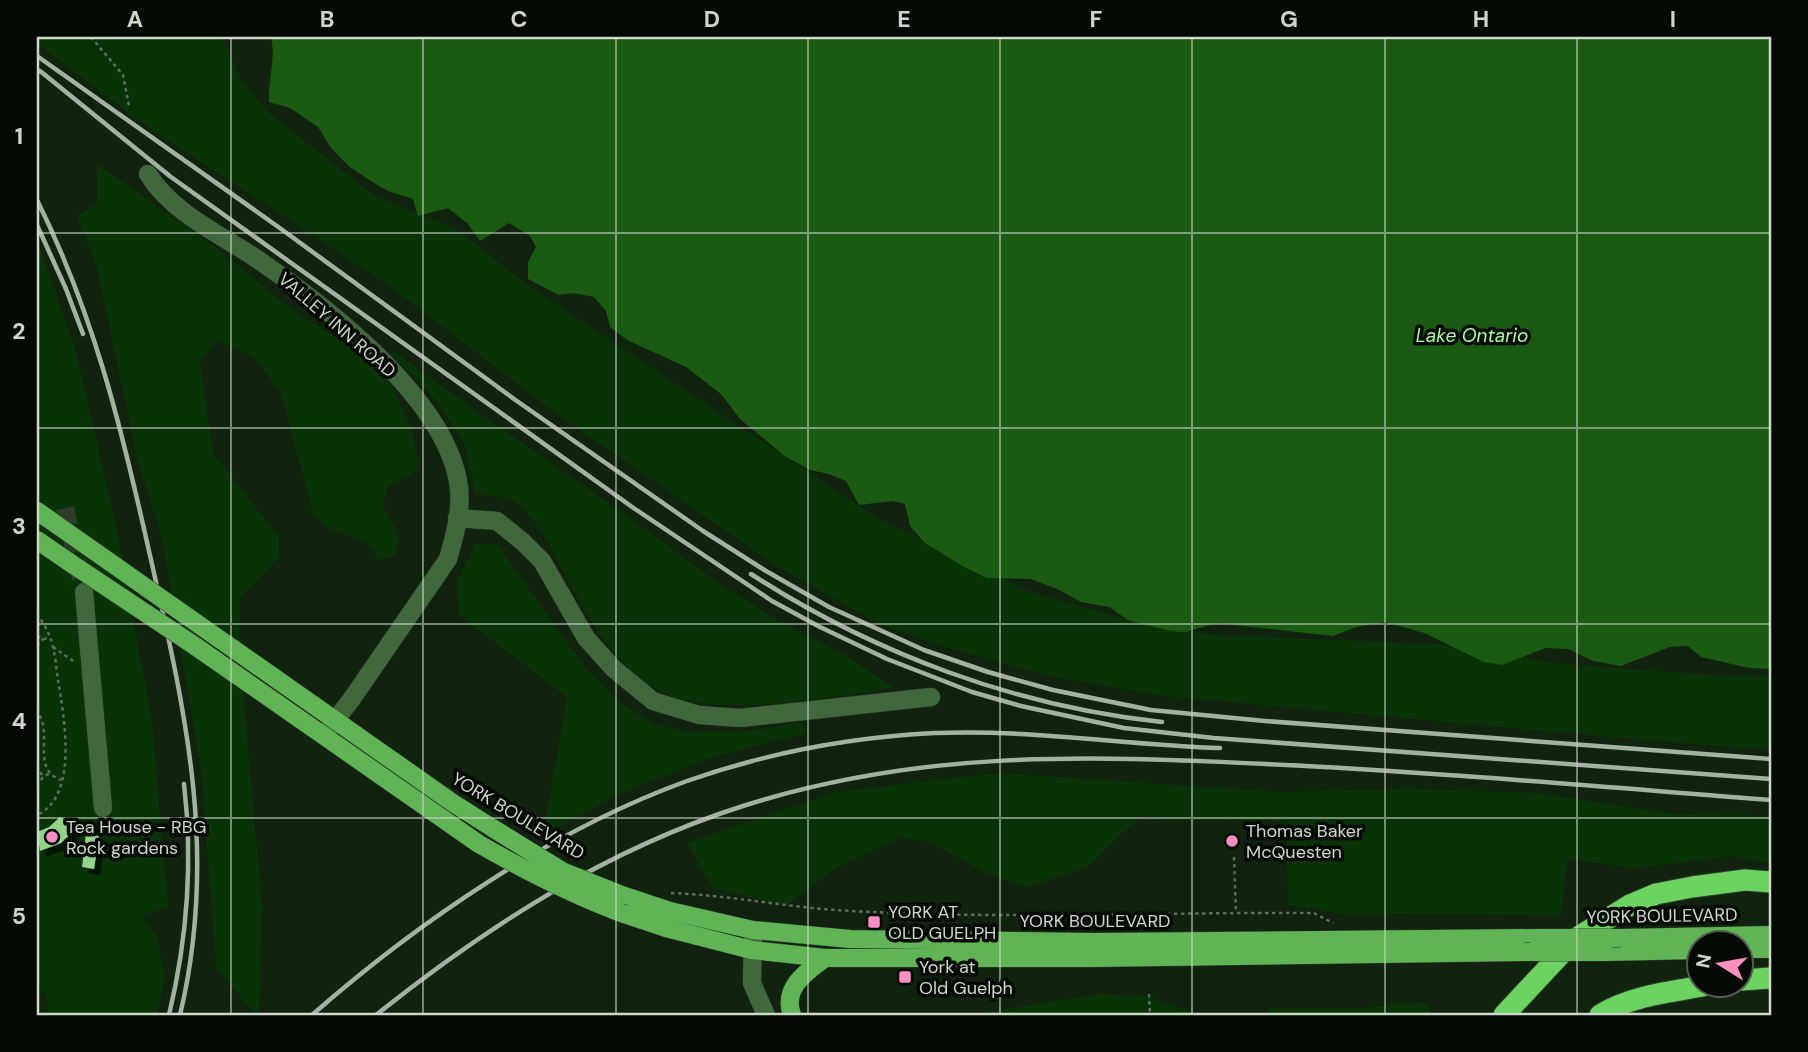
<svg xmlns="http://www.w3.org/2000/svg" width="1808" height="1052" font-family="'DM Sans',sans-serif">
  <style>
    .green { fill: #093306 }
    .water { fill: #1a5a13 }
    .building { fill: #92d389; filter: url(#shadow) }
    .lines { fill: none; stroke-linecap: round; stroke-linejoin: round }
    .minor-tunnel { stroke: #2d3d2b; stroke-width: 18; stroke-dasharray: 18 9; stroke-linecap: butt }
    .minor-casing { stroke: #2f3f2d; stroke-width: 19 }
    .major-casing { stroke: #2f3f2d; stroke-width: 19 }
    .highway-casing { stroke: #2f3f2d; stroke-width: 23 }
    .path { stroke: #5e6c5c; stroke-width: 2.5; stroke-dasharray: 3.5 3.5; stroke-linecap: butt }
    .minor { stroke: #41683c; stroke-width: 18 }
    .major { stroke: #60b456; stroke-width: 18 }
    .highway { stroke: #6cd260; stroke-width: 21 }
    .rail { stroke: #a4b0a2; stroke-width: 4.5 }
    .major-bridge-casing { stroke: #2f3f2d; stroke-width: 19; stroke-linecap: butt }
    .major-bridge { stroke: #60b456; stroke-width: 18 }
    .grid { fill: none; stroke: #cdd8cb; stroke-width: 2; stroke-opacity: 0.55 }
    .poi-dot { fill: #fc8fc1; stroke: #040903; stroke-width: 2.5 }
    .labels { text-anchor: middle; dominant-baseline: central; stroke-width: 7; stroke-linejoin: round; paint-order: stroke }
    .street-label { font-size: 18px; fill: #cdd8cb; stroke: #040903 }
    .poi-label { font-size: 18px; fill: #cdd8cb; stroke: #040903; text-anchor: start }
    .water-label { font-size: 19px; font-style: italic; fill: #a7fc9d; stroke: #040903 }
    .neatline { fill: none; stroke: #cdd8cb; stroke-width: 2.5 }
    .grid-label { font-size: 23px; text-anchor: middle; font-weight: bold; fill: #cdd8cb }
  </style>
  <defs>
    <filter id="shadow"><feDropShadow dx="6" dy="6" stdDeviation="0" flood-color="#0009"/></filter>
  </defs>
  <rect width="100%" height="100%" fill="#11220f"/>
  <g class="green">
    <polygon points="37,37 221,37 241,80 269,113 376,197 455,228 525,283 877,518 1038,595 1147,624 1215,635 1460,645 1553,663 1695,674 1771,676 1771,750 1611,737 1165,696 1049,676 938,645 884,626 778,567 558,415 391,287 135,118 37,43"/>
    <polygon points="97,164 213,245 291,309 351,347 392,385 413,433 418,466 411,475 389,484 383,505 399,535 395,556 379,560 366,542 323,526 313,513 281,393 254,357 216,340 200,363 213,453 279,537 279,557 240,598 239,646 262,905 259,1015 256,1015 216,968 202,777 163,542 137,457 96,264 77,216 97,204"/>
    <polygon points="37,240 76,351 115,521 152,721 168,906 142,917 157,936 165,977 157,1015 46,1015 48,1006 46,995 37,988"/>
    <path d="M 394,351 L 472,408 L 622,512 L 717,582 L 768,614 L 848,657 L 894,688 C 832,696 729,717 671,696 C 615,674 584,609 557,559 C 548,542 530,510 512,500 C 503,495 486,496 475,494 L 465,445 L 440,405 L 413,375 L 390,355 Z"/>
    <polygon points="475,544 497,544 585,667 625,706 655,724 692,733 758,730 803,722 805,733 706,759 624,792 543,835 567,697 459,615 457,582"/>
    <polygon points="999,773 1281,792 1412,789 1537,793 1672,814 1771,816 1771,863 1732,856 1635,868 1567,859 1561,915 1337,913 1288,905 1286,822 1141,816 1086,868 1026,887 986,873 930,842 901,837 836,868 786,906 713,888 687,843 836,792"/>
    <polygon points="1099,994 1142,995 1200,1015 984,1015 989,1012"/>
    <polygon points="1423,1002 1431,1008 1429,1015 1268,1015 1268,1008 1362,1008"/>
  </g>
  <path class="water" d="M 271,37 L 1771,37 L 1771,669 L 1749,668 L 1701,657 L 1688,646 L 1670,647 L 1621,666 L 1593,661 L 1568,649 L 1545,648 L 1502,665 L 1484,662 L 1424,633 L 1386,622 L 1356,627 L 1333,636 L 1216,623 L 1186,632 L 1170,631 L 1128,620 L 1109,607 L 1081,602 L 1057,589 L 1031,579 L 987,578 L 964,567 L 925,543 L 910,526 L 905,504 L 893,501 L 859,505 L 846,481 L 829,474 L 810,470 L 786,457 L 741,420 L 721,394 L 686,367 L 627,340 L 610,327 L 606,311 L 594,297 L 573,293 L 559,295 L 528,279 L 528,262 L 536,247 L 530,236 L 509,223 L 480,241 L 468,224 L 448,208 L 418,216 L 413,199 L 388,191 L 371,181 L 350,167 L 331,148 L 318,127 L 290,108 L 269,102 C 268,80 276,59 271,37 Z"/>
  <g class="building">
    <polygon points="60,817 77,828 61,843 40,851 37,832 49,827"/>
    <polygon points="86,834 99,836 94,869 82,867"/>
  </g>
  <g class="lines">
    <polyline class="minor-tunnel" points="65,508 84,592"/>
    <defs>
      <g id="minor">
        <path d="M 148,174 C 171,211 215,232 251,255 C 321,302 442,394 458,481 C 463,506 455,535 448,559 L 351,700 L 326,732"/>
        <polyline points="457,518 497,521 523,542 542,561 586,638 614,669 653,701 699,715 740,718 931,697"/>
        <polyline points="84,592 103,808"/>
        <polyline points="753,930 752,983 766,1015"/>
      </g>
      <g id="major">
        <polyline points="37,511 50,520"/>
        <polyline points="37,540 72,564"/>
        <polyline points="215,636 453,803 494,829"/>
        <polyline points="195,646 479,844"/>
        <polyline points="622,895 670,911 753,930 850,939 1094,942 1538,938"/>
        <polyline points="624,914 666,928 752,950 825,958 1093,958 1524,952"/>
        <polyline points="1621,938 1771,935"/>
        <polyline points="1742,949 1771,949"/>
        <polyline points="1604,952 1700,950"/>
        <path d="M 792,1015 C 782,988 806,972 825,958"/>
      </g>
      <g id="highway">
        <polyline points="1742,980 1771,978"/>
        <polyline points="1504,1015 1575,939 1630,905 1656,894 1692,887 1745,880 1771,882"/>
        <path d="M 1600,1015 C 1630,996 1669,992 1703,986"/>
      </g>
    </defs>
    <use href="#minor" class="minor-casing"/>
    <use href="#major" class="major-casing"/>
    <use href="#highway" class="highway-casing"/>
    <g class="path">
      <polyline points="91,37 123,75 129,106"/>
      <path d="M 37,614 C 42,621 47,629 50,637 C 55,650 56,666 58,680 C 64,717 79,796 37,815"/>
      <polyline points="37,636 43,639 50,638"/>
      <polyline points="37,646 43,639"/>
      <polyline points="53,647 73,661"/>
      <path d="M 37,709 C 39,714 42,720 43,725 C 47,745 36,771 61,780"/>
      <polyline points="37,766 43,777"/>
      <polyline points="37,786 43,777 50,773"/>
      <polyline points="1234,857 1236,913"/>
      <path d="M 671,893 C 726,895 780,906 835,910 C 994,920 1154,912 1314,913 L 1333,923"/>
      <polyline points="1149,994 1150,1015"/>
    </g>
    <use href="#minor" class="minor"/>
    <use href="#major" class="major"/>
    <use href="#highway" class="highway"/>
    <g class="rail">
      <polyline points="37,56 277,226 514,399 703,531 766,571 829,607 924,650 988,672 1053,690 1151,710 1265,721 1771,759"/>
      <polyline points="40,71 171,177 635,509 772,601 820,627 887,659 972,692 1021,706 1124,728 1214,738 1771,779"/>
      <path d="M 37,200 C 94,315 121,426 149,551 C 185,710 219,852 180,1015"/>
      <polyline points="37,225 66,289 83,334"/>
      <path d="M 751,574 C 873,653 1017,707 1162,722"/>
      <path d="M 169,1015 C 187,940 193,861 184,784"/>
      <path d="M 312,1015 C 418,922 554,829 687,781 C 767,753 851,737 935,733 C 1030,729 1125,745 1220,748"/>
      <path d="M 376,1015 C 486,927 607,849 743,806 C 919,750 1085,755 1266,764 C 1435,772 1603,787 1771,800"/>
    </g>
    <defs>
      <g id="major-bridge">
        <polyline points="50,520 215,636"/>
        <polyline points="72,564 195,646"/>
        <polyline points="494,829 562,871 622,895"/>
        <path d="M 479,844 C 526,871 573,895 624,914"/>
        <polyline points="1538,938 1621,938"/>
        <polyline points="1524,952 1604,952"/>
      </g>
    </defs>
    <use href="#major-bridge" class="major-bridge-casing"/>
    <use href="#major-bridge" class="major-bridge"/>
  </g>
  <path class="grid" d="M 231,37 L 231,1015M 423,37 L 423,1015M 616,37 L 616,1015M 808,37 L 808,1015M 1000,37 L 1000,1015M 1192,37 L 1192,1015M 1385,37 L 1385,1015M 1577,37 L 1577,1015M 37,233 L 1771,233M 37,428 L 1771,428M 37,624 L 1771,624M 37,818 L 1771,818"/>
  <g class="poi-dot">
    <circle cx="52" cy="837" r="7"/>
    <circle cx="1232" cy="841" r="7"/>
    <rect x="867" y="915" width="14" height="14" rx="3.5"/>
    <rect x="898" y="970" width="14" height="14" rx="3.5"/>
  </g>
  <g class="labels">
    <g class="street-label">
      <text transform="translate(337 325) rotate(41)">VALLEY INN ROAD</text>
      <text transform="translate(518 816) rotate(31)">YORK BOULEVARD</text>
      <text transform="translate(1662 916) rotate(-1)">YORK BOULEVARD</text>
      <text x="1095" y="921">YORK BOULEVARD</text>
    </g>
    <g class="poi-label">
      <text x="66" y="827">Tea House - RBG<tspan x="66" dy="21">Rock gardens</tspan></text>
      <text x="1246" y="831">Thomas Baker<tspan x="1246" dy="21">McQuesten</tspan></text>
      <text x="888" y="912">YORK AT<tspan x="888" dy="21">OLD GUELPH</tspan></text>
      <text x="919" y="967">York at<tspan x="919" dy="21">Old Guelph</tspan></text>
    </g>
    <g class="water-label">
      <text x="1472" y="335">Lake Ontario</text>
    </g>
  </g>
  <rect width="1808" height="1052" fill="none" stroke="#040903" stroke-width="77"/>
  <g transform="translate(1720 964) rotate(281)"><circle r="33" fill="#040903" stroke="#545c53" stroke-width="2"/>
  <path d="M0-5L12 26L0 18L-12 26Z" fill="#fc8fc1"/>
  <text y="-10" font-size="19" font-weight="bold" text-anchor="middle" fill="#cdd8cb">N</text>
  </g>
  <rect x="38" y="38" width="1732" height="976" class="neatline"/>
  <g class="grid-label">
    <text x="135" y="27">A</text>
    <text x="327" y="27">B</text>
    <text x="519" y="27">C</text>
    <text x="712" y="27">D</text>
    <text x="904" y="27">E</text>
    <text x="1096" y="27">F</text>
    <text x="1289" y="27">G</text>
    <text x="1481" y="27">H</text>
    <text x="1673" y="27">I</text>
    <text x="19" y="144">1</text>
    <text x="19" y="339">2</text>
    <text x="19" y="534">3</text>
    <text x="19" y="729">4</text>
    <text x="19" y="924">5</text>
  </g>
</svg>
